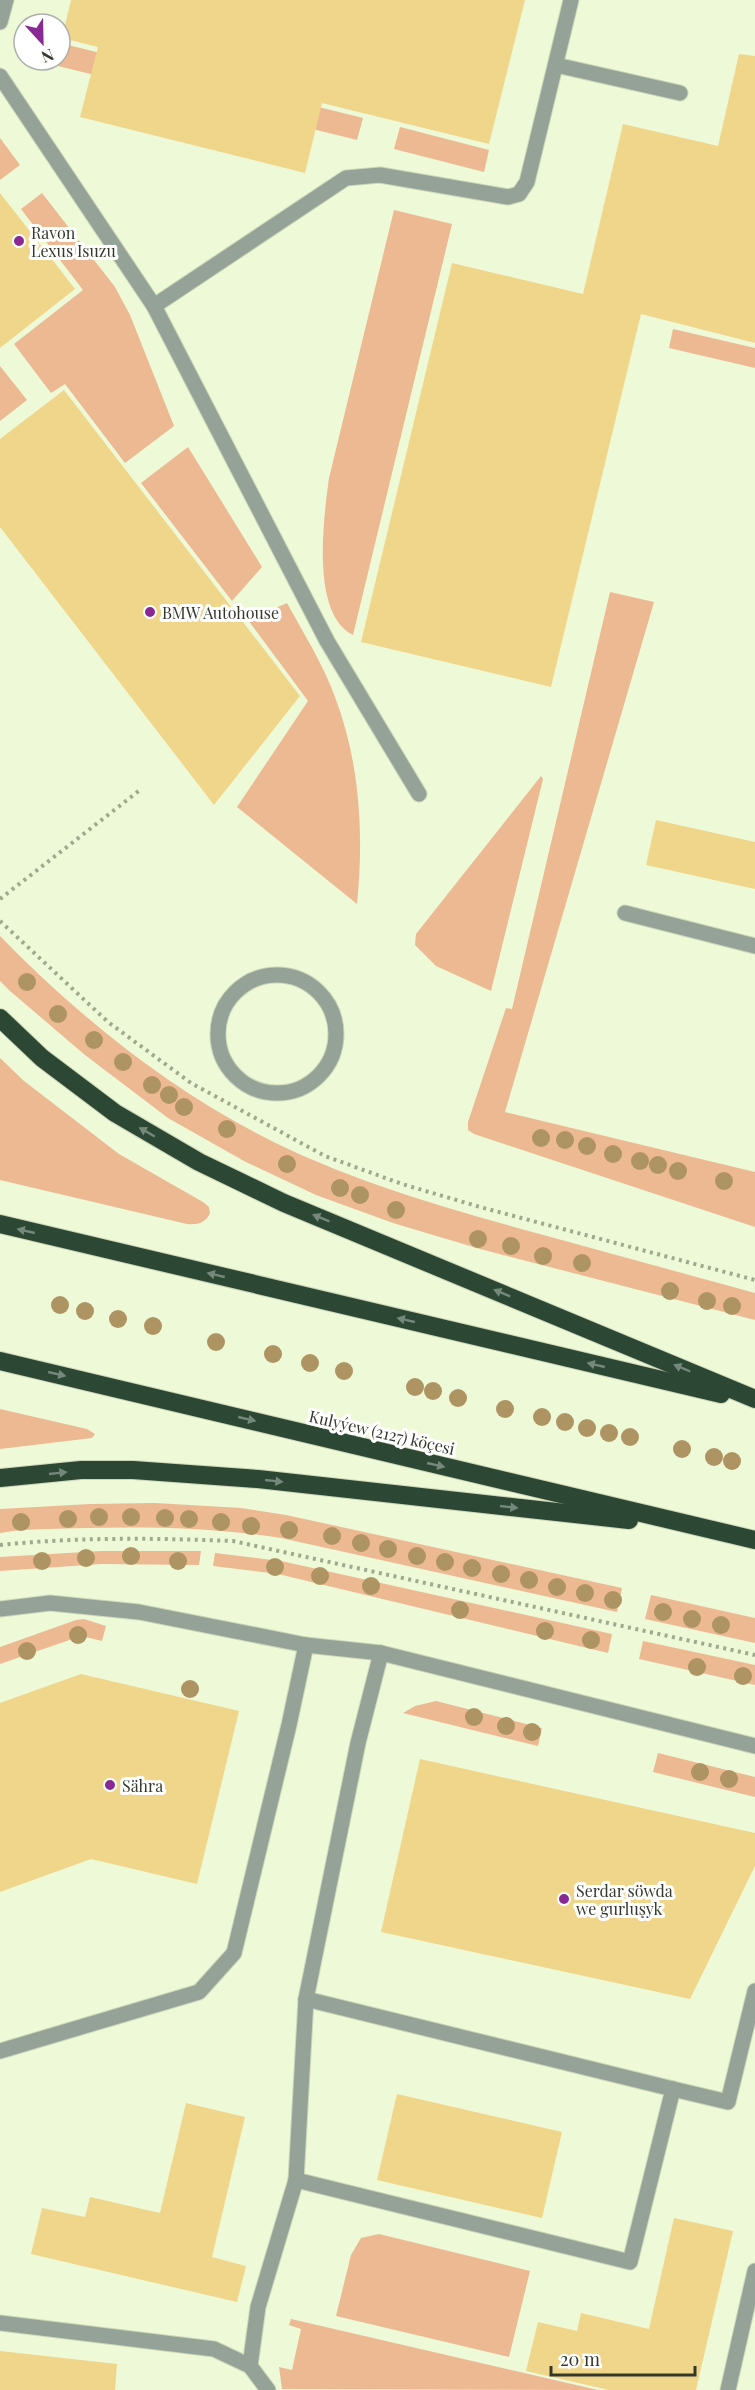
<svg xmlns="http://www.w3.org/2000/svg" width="755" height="2390" font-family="'Playfair Display',serif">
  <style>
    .green { fill: #ecb993 }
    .building { fill: #f0d68b }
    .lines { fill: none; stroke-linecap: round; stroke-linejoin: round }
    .minor-casing { stroke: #cdd6b8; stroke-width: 17 }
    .highway-casing { stroke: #cdd6b8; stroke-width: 20 }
    .path { stroke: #a0a88e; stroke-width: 4; stroke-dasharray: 3 4.5; stroke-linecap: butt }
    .minor { stroke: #94a298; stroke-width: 15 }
    .highway { stroke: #2c4835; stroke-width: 18 }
    .tree { fill: #af9463 }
    .oneway { fill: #76887c }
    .poi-dot { fill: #882994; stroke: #fff; stroke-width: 2 }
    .labels { text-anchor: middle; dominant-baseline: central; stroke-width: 6; stroke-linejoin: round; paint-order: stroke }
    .poi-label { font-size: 16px; fill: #34382b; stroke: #fff; text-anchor: start }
    .street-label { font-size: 16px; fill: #34382b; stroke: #fff }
  </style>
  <rect width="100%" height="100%" fill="#eef9d7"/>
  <g class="green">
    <polygon points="60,43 363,118 357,140 46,63 46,60 60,60"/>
    <polygon points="400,127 489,150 484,172 394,149"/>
    <polygon points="0,138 20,165 0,180"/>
    <polygon points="42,193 115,287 130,315 174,426 125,463 65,384 51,393 14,344 83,290 21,209"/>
    <path d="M 394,210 L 452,224 L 353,635 C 310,614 324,516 329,478 Z"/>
    <polygon points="673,329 755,348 755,368 669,348"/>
    <polygon points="0,366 27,400 0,421"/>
    <polygon points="188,447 262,567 232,601 141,483"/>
    <polygon points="610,592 654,602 505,1112 755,1172 755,1227 474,1134 468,1130 468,1122 506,1008 512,1009"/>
    <path d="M 287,603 C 304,634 323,664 335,697 C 360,763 364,834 357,904 L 237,807 L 308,701 L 248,620 Z"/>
    <polygon points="541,776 543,779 491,991 436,966 415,945 416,934"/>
    <path d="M 0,936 C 75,1013 162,1084 258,1134 C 346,1180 442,1207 536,1233 C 609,1253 682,1273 755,1293 L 755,1320 L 480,1249 L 393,1223 L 316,1195 L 244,1161 L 168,1118 L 85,1055 L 10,991 L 0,981 Z"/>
    <path d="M 0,1058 L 24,1081 L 119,1154 L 203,1202 L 209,1207 L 210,1213 C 206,1223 197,1225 187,1224 L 0,1180 Z"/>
    <polygon points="0,1409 87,1429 95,1434 92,1438 0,1449"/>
    <path d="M 155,1503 L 241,1508 L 286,1515 L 622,1588 L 617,1612 L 281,1538 C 194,1524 107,1527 20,1530 L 0,1533 L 0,1509 L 90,1504 Z"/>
    <polygon points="101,1551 201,1551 199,1565 101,1564 0,1571 0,1557"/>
    <polygon points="215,1553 281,1561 612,1634 608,1653 278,1574 213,1566"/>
    <polygon points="651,1595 755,1618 755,1643 645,1619"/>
    <polygon points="84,1619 106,1626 102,1641 81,1636 0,1664 0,1647 76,1620"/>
    <polygon points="643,1641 755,1665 755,1685 639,1659"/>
    <polygon points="436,1701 542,1728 538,1746 403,1713 415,1706"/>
    <polygon points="658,1753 755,1777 755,1797 653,1772"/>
    <polygon points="379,2234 530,2271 509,2357 336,2316 351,2255 361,2238"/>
    <polygon points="291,2319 598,2390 282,2389 279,2367 292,2370 301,2329 289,2325"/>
  </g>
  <g class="building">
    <polygon points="71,0 525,0 489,144 322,103 305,173 80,117 98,47 62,38"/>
    <polygon points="739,54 755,56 755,343 641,314 551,687 361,642 452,263 583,294 623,124 718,146"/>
    <polygon points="0,193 75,289 0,348"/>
    <polygon points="64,390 300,696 214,805 0,527 0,439"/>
    <polygon points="656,820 755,842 755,889 646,865"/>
    <polygon points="81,1674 239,1711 197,1884 91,1859 0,1892 0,1703"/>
    <polygon points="420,1759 755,1833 755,1866 690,1999 381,1932"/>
    <polygon points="397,2094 562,2132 542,2218 377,2180"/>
    <polygon points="186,2103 245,2117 212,2257 246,2266 237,2302 31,2254 42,2208 85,2217 90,2197 160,2213"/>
    <polygon points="674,2218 733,2231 696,2390 609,2390 526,2371 538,2322 577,2331 581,2313 649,2329"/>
    <polygon points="0,2351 117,2364 115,2390 0,2390"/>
  </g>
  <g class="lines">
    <defs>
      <g id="minor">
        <polyline points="0,22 6,0"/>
        <polyline points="556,65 680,93"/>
        <polyline points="0,76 154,306 327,641 419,794"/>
        <polyline points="154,306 346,178 380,175 508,197 519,194 527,182 571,0"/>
        <polyline points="625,913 755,946"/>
        <circle cx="277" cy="1034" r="59"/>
        <polyline points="0,1609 50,1603 139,1612 306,1645 381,1653 755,1746"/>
        <polyline points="0,2051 199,1992 234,1953 289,1725 306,1645"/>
        <polyline points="673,2089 728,2102 755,1991"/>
        <polyline points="296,2180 630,2262 673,2089 306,1999"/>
        <polyline points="0,2323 214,2349 250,2366 268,2390"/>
        <polyline points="250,2366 258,2307 296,2180 306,1999 358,1743 381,1653"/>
        <polyline points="728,2390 755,2271"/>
      </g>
      <g id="highway">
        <polyline points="0,1018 42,1058 115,1113 199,1162 284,1203 755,1399"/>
        <polyline points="0,1224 721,1394"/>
        <polyline points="0,1361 755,1540"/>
        <polyline points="0,1478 81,1470 133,1470 258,1479 629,1520"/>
      </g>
    </defs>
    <use href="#minor" class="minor-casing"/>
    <use href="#highway" class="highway-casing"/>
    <g class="path">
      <polyline points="0,899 140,790"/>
      <polyline points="0,921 108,1022 191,1083 325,1156 402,1184 480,1207 755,1280"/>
      <path d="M 0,1545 C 78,1537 155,1538 233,1541 L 755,1655"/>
    </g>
    <use href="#minor" class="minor"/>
    <use href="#highway" class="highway"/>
  </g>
  <g class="tree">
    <circle cx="27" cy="982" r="9"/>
    <circle cx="58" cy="1014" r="9"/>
    <circle cx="94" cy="1040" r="9"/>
    <circle cx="123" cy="1062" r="9"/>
    <circle cx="152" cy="1085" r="9"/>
    <circle cx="169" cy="1095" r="9"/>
    <circle cx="184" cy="1107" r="9"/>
    <circle cx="227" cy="1129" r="9"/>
    <circle cx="541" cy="1138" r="9"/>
    <circle cx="565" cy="1140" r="9"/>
    <circle cx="587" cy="1146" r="9"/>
    <circle cx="613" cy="1154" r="9"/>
    <circle cx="640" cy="1161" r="9"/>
    <circle cx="287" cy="1164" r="9"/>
    <circle cx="658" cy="1165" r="9"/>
    <circle cx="678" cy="1171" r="9"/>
    <circle cx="724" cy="1181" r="9"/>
    <circle cx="340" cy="1188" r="9"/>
    <circle cx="360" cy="1195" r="9"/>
    <circle cx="396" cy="1210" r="9"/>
    <circle cx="478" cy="1239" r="9"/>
    <circle cx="511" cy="1246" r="9"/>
    <circle cx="543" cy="1256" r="9"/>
    <circle cx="582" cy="1263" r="9"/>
    <circle cx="670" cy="1291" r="9"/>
    <circle cx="707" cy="1301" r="9"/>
    <circle cx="60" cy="1305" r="9"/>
    <circle cx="732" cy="1306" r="9"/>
    <circle cx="85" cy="1311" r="9"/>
    <circle cx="118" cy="1319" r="9"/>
    <circle cx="153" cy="1326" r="9"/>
    <circle cx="216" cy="1342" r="9"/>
    <circle cx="273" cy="1354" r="9"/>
    <circle cx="310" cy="1363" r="9"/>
    <circle cx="344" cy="1371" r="9"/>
    <circle cx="415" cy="1387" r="9"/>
    <circle cx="433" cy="1391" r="9"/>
    <circle cx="458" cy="1398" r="9"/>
    <circle cx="505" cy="1409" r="9"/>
    <circle cx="542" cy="1417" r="9"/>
    <circle cx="565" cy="1422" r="9"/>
    <circle cx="587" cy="1428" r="9"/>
    <circle cx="609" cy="1433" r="9"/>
    <circle cx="630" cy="1437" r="9"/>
    <circle cx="682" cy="1449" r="9"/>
    <circle cx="714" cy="1457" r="9"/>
    <circle cx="732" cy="1461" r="9"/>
    <circle cx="99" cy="1517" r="9"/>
    <circle cx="131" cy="1517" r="9"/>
    <circle cx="165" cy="1518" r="9"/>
    <circle cx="68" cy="1519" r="9"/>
    <circle cx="189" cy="1519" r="9"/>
    <circle cx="21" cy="1522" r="9"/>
    <circle cx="221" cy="1522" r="9"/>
    <circle cx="251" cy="1526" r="9"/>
    <circle cx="289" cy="1530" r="9"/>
    <circle cx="332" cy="1536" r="9"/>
    <circle cx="361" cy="1543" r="9"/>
    <circle cx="388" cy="1549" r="9"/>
    <circle cx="131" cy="1556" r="9"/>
    <circle cx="417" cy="1556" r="9"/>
    <circle cx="86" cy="1558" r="9"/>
    <circle cx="42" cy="1561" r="9"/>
    <circle cx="178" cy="1561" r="9"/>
    <circle cx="445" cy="1562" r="9"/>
    <circle cx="275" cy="1567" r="9"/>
    <circle cx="472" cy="1568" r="9"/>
    <circle cx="501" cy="1574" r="9"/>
    <circle cx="320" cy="1576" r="9"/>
    <circle cx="529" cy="1580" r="9"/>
    <circle cx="371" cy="1586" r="9"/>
    <circle cx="557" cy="1587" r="9"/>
    <circle cx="585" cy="1593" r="9"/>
    <circle cx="613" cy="1600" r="9"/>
    <circle cx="460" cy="1610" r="9"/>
    <circle cx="663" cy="1612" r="9"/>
    <circle cx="692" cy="1619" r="9"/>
    <circle cx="721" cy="1625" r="9"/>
    <circle cx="545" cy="1631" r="9"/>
    <circle cx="78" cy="1635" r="9"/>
    <circle cx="591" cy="1640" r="9"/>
    <circle cx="27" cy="1651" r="9"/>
    <circle cx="697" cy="1667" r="9"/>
    <circle cx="743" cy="1676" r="9"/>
    <circle cx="190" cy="1689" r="9"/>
    <circle cx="474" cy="1717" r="9"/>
    <circle cx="506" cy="1726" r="9"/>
    <circle cx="532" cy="1732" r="9"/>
    <circle cx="700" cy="1772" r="9"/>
    <circle cx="729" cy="1779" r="9"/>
  </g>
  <defs><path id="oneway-solid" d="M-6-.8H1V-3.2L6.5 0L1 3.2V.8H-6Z" transform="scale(1.5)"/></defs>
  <g class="oneway">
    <use href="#oneway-solid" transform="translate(147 1132) rotate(-150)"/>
    <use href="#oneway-solid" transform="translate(321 1218) rotate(-158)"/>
    <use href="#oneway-solid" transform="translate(26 1231) rotate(-167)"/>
    <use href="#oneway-solid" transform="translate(216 1275) rotate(-167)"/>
    <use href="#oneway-solid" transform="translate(502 1293) rotate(-157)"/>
    <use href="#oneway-solid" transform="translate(406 1320) rotate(-167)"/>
    <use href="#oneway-solid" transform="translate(596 1365) rotate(-167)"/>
    <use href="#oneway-solid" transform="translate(682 1368) rotate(-157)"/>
    <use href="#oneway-solid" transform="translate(57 1374) rotate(13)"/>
    <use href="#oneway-solid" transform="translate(247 1419) rotate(13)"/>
    <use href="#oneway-solid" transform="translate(436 1465) rotate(13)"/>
    <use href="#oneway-solid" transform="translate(58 1473) rotate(-6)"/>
    <use href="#oneway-solid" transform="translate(274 1481) rotate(6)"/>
    <use href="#oneway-solid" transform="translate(509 1507) rotate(6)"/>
  </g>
  <g class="poi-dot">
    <circle cx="19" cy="241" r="6"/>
    <circle cx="150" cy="612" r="6"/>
    <circle cx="110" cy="1785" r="6"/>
    <circle cx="564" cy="1899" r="6"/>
  </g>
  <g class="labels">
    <g class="poi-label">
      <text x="31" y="232">Ravon<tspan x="31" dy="18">Lexus Isuzu</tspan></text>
      <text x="162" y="612">BMW Autohouse</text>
      <text x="122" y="1785">Sähra</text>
      <text x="576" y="1890">Serdar söwda<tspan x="576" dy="18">we gurluşyk</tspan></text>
    </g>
    <g class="street-label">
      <text transform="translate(382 1432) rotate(13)">Kulyýew (2127) köçesi</text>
    </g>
  </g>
  <g transform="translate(42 42) rotate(158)"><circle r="28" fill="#ffffff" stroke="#aeafaa" stroke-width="1.5"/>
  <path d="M0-4.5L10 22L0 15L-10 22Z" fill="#882994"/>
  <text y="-9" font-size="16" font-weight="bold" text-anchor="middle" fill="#34382b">N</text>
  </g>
  <path d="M551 2366v9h144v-9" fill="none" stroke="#34382b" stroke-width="3"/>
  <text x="560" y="2366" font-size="18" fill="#34382b" stroke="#ffffff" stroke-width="4.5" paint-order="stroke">20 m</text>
</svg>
